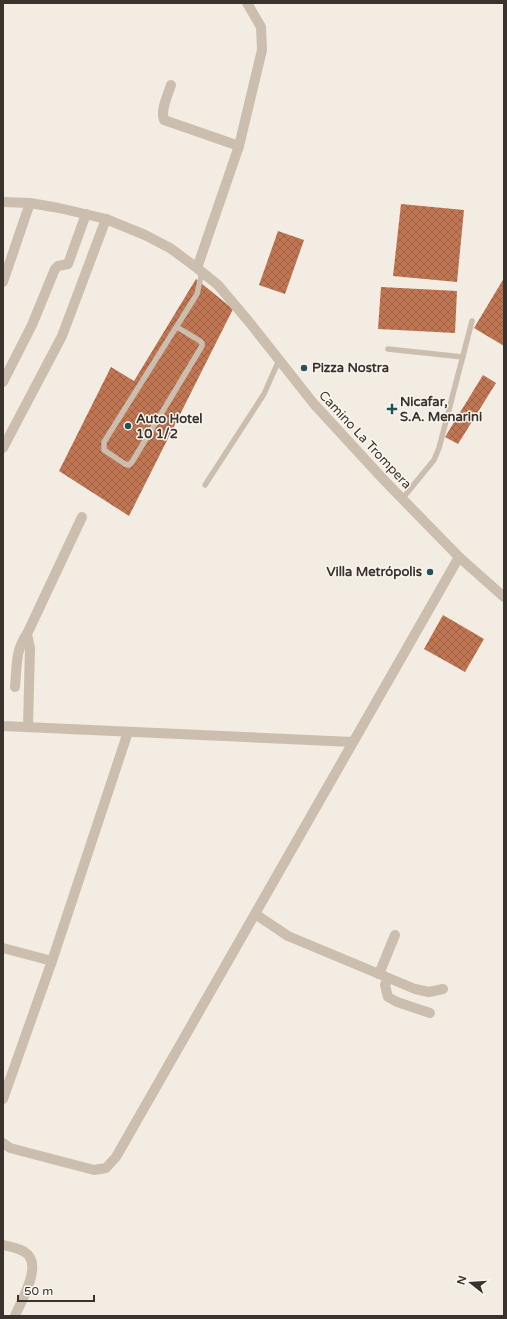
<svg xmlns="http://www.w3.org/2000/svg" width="507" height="1319" font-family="'Varela Round',sans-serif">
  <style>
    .building { fill: url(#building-cross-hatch) }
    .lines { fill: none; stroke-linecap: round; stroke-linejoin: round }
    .service { stroke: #cbbeae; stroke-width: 5.5 }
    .minor { stroke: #cbbeae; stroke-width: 10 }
    .tertiary { stroke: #cbbeae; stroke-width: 10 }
    .poi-dot { fill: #23525a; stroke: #faf6ef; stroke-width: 1.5 }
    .labels { text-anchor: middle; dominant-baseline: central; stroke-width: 3; stroke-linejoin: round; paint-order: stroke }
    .poi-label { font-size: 13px; font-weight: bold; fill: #3a322c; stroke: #faf6ef; text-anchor: start }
    .street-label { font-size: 13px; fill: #3a322c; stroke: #faf6ef }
  </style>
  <defs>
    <pattern id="building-cross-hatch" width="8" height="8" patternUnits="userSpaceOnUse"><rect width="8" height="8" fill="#c07653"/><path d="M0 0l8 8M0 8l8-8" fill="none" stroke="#9d6145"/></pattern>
  </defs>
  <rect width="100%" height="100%" fill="#f3ece2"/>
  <g class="building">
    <polygon points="401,204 464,210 457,282 393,276"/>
    <polygon points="278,231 304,240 285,294 259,285"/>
    <polygon points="504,278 504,346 474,328"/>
    <polygon points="196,279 233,309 129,516 59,471 111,367 134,381"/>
    <polygon points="381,287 457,291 455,333 378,329"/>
    <polygon points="483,375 496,383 458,444 445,437"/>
    <polygon points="443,615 484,639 465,672 424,649"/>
  </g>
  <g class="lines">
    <g class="service">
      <polyline points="177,327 200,341 202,343 202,346 132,462 129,465 125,464 104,450 104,442 197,294 202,272"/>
      <polyline points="388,349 463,357"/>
      <polyline points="205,485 264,394 279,360"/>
      <polyline points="402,499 434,460 439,448 472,321"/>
    </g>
    <g class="minor">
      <path d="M 171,85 C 168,95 160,110 164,120 L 239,146"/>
      <polyline points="197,268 239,146 262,50 261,27 247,3"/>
      <polyline points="3,282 30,203"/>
      <polyline points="3,382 32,325 55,269 58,266 68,264 86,214"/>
      <polyline points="3,448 62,336 106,219"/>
      <path d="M 15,687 C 17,668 15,650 27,634"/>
      <polyline points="3,726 353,742"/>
      <polyline points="28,727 30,648 27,634 82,517"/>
      <polyline points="255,914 288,936 415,989 429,992 443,989"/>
      <polyline points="3,948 52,961"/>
      <polyline points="379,974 395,935"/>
      <polyline points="388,978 385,985 388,997 397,1002 430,1013"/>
      <polyline points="3,1099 52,961 128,732"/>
      <polyline points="3,1143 10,1148 94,1170 106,1168 116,1157 459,557"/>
      <path d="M 3,1245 C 11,1247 20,1248 26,1253 C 43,1265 21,1301 15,1316"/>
    </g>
    <polyline class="tertiary" points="3,202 30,203 59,208 106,219 145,235 170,248 197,268 218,285 250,323 314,404 383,479 459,557 504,597"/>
  </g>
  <g class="poi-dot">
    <circle cx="304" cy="368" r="4"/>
    <path d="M390 403h4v4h4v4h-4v4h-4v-4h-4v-4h4z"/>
    <circle cx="128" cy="426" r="4"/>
    <circle cx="430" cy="572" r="4"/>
  </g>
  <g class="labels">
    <g class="poi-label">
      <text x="312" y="368">Pizza Nostra</text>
      <text x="400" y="402">Nicafar,<tspan x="400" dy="15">S.A. Menarini</tspan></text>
      <text x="136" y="419">Auto Hotel<tspan x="136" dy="15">10 1/2</tspan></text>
      <text x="422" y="572" text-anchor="end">Villa Metrópolis</text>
    </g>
    <g class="street-label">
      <text transform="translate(365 440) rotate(47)">Camino La Trompera</text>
    </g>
  </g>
  <rect width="507" height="1319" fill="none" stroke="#3a322c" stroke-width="8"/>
  <g transform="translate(471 1283) rotate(287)" stroke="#faf6ef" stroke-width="3" paint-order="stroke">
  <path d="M0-3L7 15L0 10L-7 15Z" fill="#3a322c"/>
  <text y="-6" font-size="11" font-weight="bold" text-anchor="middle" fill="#3a322c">N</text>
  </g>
  <path d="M18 1295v6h76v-6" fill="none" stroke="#3a322c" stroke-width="2"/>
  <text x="24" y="1295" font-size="12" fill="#3a322c" stroke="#faf6ef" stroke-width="3" paint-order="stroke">50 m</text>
</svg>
